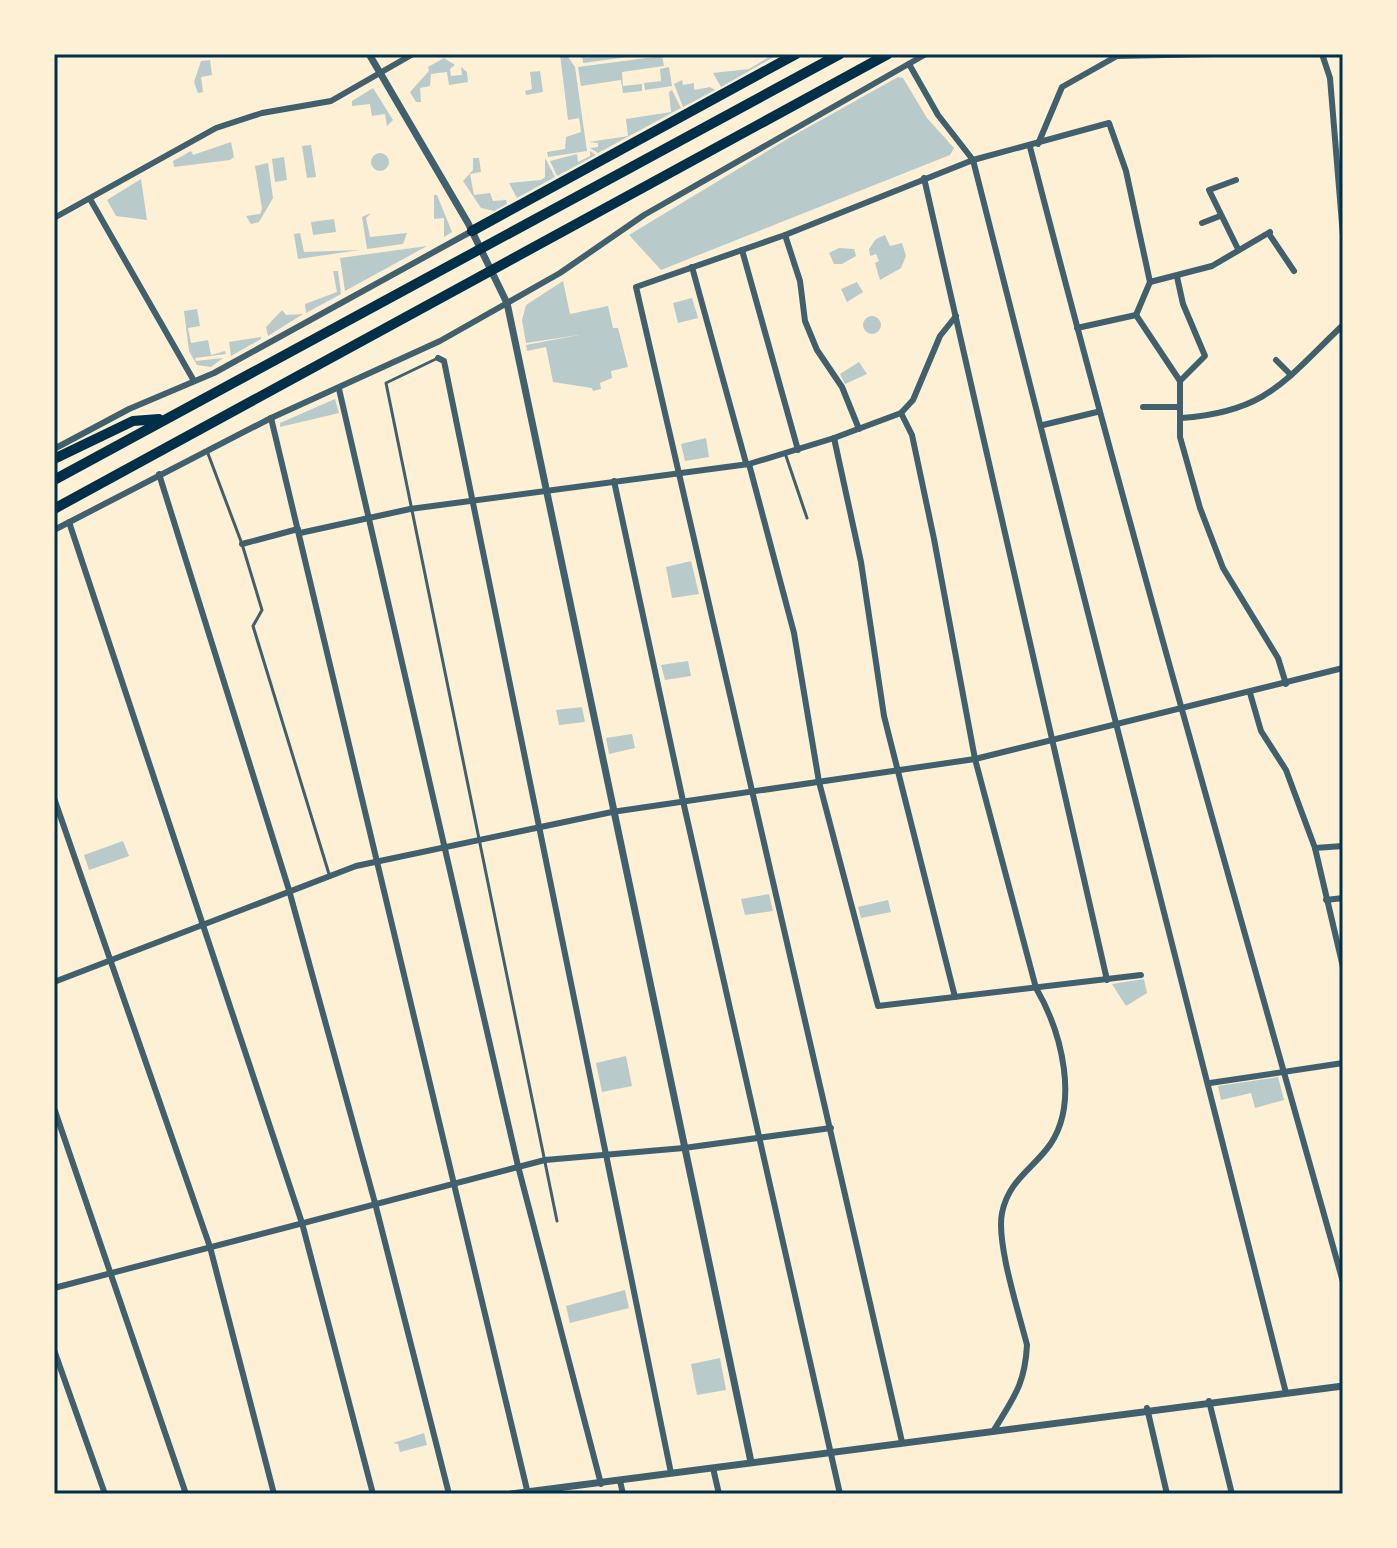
<svg xmlns="http://www.w3.org/2000/svg" width="1397" height="1548" font-family="'Varela Round',sans-serif">
  <style>
    .green { fill: #b9caca }
    .lines { fill: none; stroke-linecap: round; stroke-linejoin: round }
    .service { stroke: #3f606c; stroke-width: 3 }
    .minor { stroke: #3f606c; stroke-width: 6 }
    .tertiary { stroke: #3f606c; stroke-width: 7 }
    .motorway { stroke: #003049; stroke-width: 10 }
    .neatline { fill: none; stroke: #003049; stroke-width: 3 }
  </style>
  <rect width="100%" height="100%" fill="#fdf0d5"/>
  <g class="green">
    <polygon points="560,54 566,54 575,67 587,151 548,157 547,152 565,149 566,137 581,132 579,118 568,120"/>
    <polygon points="582,54 587,58 603,54 650,54 583,63"/>
    <polygon points="774,54 779,54 721,87 713,73 749,69"/>
    <polygon points="662,56 664,66 622,72 623,86 642,84 642,91 623,93 621,80 581,86 578,67"/>
    <polygon points="444,58 455,65 450,69 451,76 462,75 461,67 467,72 468,82 449,85 447,72 431,74 430,86 420,88 421,102 416,102 410,92 429,71 428,67"/>
    <polygon points="210,60 212,75 201,77 203,92 198,93 194,82 201,61"/>
    <polygon points="669,67 672,86 645,90 644,83 661,81 660,69"/>
    <polygon points="540,71 543,92 526,95 525,91 532,89 530,72"/>
    <polygon points="898,77 903,78 927,118 954,148 950,155 661,270 629,235 789,138"/>
    <polygon points="682,80 683,85 694,83 694,90 710,87 715,90 683,107 674,84"/>
    <polygon points="373,88 393,120 387,126 385,114 372,116 370,104 352,106 352,101"/>
    <polygon points="672,90 681,108 598,153 590,148 598,147 598,143 589,142 628,136 626,119 671,112 669,92"/>
    <polygon points="231,142 234,157 230,160 174,167 173,161 191,151 193,155"/>
    <polygon points="311,145 316,177 307,178 302,146"/>
    <polygon points="590,151 596,155 557,176 550,161 577,154 578,162 590,156"/>
    <circle cx="380" cy="162" r="9"/>
    <polygon points="284,157 287,180 275,182 272,159"/>
    <polygon points="473,158 479,158 481,172 470,174 474,195 490,193 493,201 506,200 507,204 494,211 481,208 463,181 473,170"/>
    <polygon points="545,158 555,177 517,198 509,183 541,180 545,177"/>
    <polygon points="268,163 273,198 259,222 251,224 246,216 260,214 262,209 255,166"/>
    <polygon points="141,179 147,220 116,216 107,200"/>
    <polygon points="434,195 437,195 452,232 444,237 444,218 434,219"/>
    <polygon points="371,213 366,218 370,237 407,233 403,244 367,249 362,217"/>
    <polygon points="334,219 336,232 313,235 311,222"/>
    <polygon points="300,233 304,252 360,250 298,259 294,234"/>
    <polygon points="885,235 890,246 902,243 906,256 901,268 880,280 875,263 879,261 876,254 870,256 869,249 876,239"/>
    <polygon points="427,246 345,291 340,258"/>
    <polygon points="839,248 854,249 856,256 842,264 834,264 829,253"/>
    <polygon points="333,271 338,271 341,294 306,313 305,304 337,292"/>
    <polygon points="563,281 570,314 608,306 613,328 618,328 628,367 611,371 612,378 600,383 601,389 593,391 592,388 553,382 546,347 527,351 526,345 579,335 526,343 522,320 526,305"/>
    <polygon points="857,282 863,292 847,302 841,289"/>
    <polygon points="692,298 698,318 678,323 673,303"/>
    <polygon points="197,309 200,326 188,328 191,343 208,340 211,355 225,351 226,354 195,358 196,361 223,358 211,367 197,365 189,351 184,311"/>
    <polygon points="282,310 286,315 303,314 268,336 266,327"/>
    <circle cx="872" cy="325" r="9"/>
    <polygon points="261,337 261,339 231,356 229,342"/>
    <polygon points="859,362 867,374 845,384 840,374"/>
    <polygon points="335,399 339,413 280,427 280,423"/>
    <polygon points="706,438 709,457 685,461 681,444"/>
    <polygon points="691,561 699,594 672,598 666,567"/>
    <polygon points="688,661 691,676 665,680 661,665"/>
    <polygon points="582,707 585,722 559,725 556,710"/>
    <polygon points="632,734 635,748 609,754 606,738"/>
    <polygon points="123,841 129,856 89,870 84,855"/>
    <polygon points="769,894 773,911 745,915 741,899"/>
    <polygon points="888,900 891,912 861,918 858,907"/>
    <polygon points="1144,979 1147,993 1126,1006 1112,984"/>
    <polygon points="626,1056 632,1086 602,1092 596,1063"/>
    <polygon points="1278,1077 1284,1100 1255,1108 1251,1093 1221,1100 1218,1086"/>
    <polygon points="625,1290 629,1308 570,1323 566,1306"/>
    <polygon points="720,1358 726,1390 697,1395 691,1364"/>
    <polygon points="424,1433 427,1445 400,1452 398,1444 393,1443"/>
  </g>
  <g class="lines">
    <g class="service">
      <polyline points="438,358 386,383 557,1221"/>
      <polyline points="207,451 242,544 262,610 253,626 329,874"/>
      <polyline points="785,453 807,518"/>
    </g>
    <g class="minor">
      <polyline points="1322,54 1330,78 1343,236"/>
      <polyline points="909,64 938,115 973,160 1286,1393"/>
      <polyline points="1038,144 1062,87 1117,56 1213,54"/>
      <path d="M 1030,147 C 1128,527 1237,904 1343,1282"/>
      <polyline points="924,178 1107,980"/>
      <polyline points="1236,180 1209,190 1238,249"/>
      <polyline points="90,199 194,381"/>
      <polyline points="54,218 216,128 262,113 331,101 413,54"/>
      <polyline points="1202,223 1220,216"/>
      <polyline points="1269,234 1294,271"/>
      <polyline points="785,235 800,281 805,321 817,350 842,387 859,429"/>
      <polyline points="742,250 798,450"/>
      <polyline points="692,267 746,463"/>
      <polyline points="1177,277 1183,304 1205,356 1180,381"/>
      <polyline points="1150,282 1212,266 1270,232"/>
      <polyline points="1077,328 1136,315"/>
      <polyline points="438,358 444,361 671,1473"/>
      <polyline points="1276,360 1291,375"/>
      <polyline points="339,389 518,1166 601,1484"/>
      <polyline points="1143,407 1180,407"/>
      <path d="M 901,413 L 912,435 L 934,539 L 975,759 L 1036,988 C 1061,1031 1082,1106 1046,1150 C 1028,1172 1008,1183 1002,1213 C 996,1243 1019,1313 1027,1345 C 1025,1384 1014,1397 994,1430"/>
      <polyline points="271,418 528,1494"/>
      <path d="M 1181,418 C 1267,412 1285,380 1343,325"/>
      <polyline points="1043,425 1097,412"/>
      <polyline points="834,438 861,562 884,716 955,997"/>
      <polyline points="54,449 129,409 214,373 472,231"/>
      <polyline points="749,464 794,633 819,782 878,1006 1141,975"/>
      <polyline points="159,474 289,890 375,1203 449,1494"/>
      <polyline points="614,481 683,801 840,1494"/>
      <polyline points="69,522 302,1223 373,1494"/>
      <polyline points="54,530 271,418 440,341 560,273 644,215 926,54"/>
      <polyline points="300,533 410,509 749,464 834,438 901,413 913,400 940,336 956,316"/>
      <polyline points="242,544 298,529"/>
      <polyline points="1250,693 1261,731 1286,770 1315,848 1343,967"/>
      <polyline points="54,798 210,1247 274,1494"/>
      <polyline points="1315,848 1343,846"/>
      <polyline points="1326,900 1343,898"/>
      <polyline points="54,982 356,866 612,812 975,759 1343,668"/>
      <polyline points="1210,1083 1343,1063"/>
      <polyline points="54,1108 186,1494"/>
      <polyline points="54,1288 545,1160 684,1148 831,1128"/>
      <polyline points="54,1350 105,1494"/>
      <polyline points="1209,1401 1232,1494"/>
      <polyline points="1147,1408 1167,1494"/>
      <polyline points="902,1442 636,287 785,235 973,160 1109,123 1126,171 1150,282 1136,315 1180,381 1180,437 1200,508 1223,568 1278,658 1286,684"/>
      <polyline points="713,1468 719,1494"/>
      <polyline points="620,1481 623,1494"/>
    </g>
    <g class="tertiary">
      <polyline points="369,54 468,223 507,303 751,1462"/>
      <polyline points="511,1494 1343,1386"/>
    </g>
    <g class="motorway">
      <polyline points="472,231 796,54"/>
      <polyline points="54,459 133,421 159,419"/>
      <polyline points="54,480 840,54"/>
      <polyline points="54,509 888,54"/>
    </g>
  </g>
  <rect width="1397" height="1548" fill="none" stroke="#fdf0d5" stroke-width="112"/>
  <rect x="56" y="56" width="1285" height="1436" class="neatline"/>
</svg>
